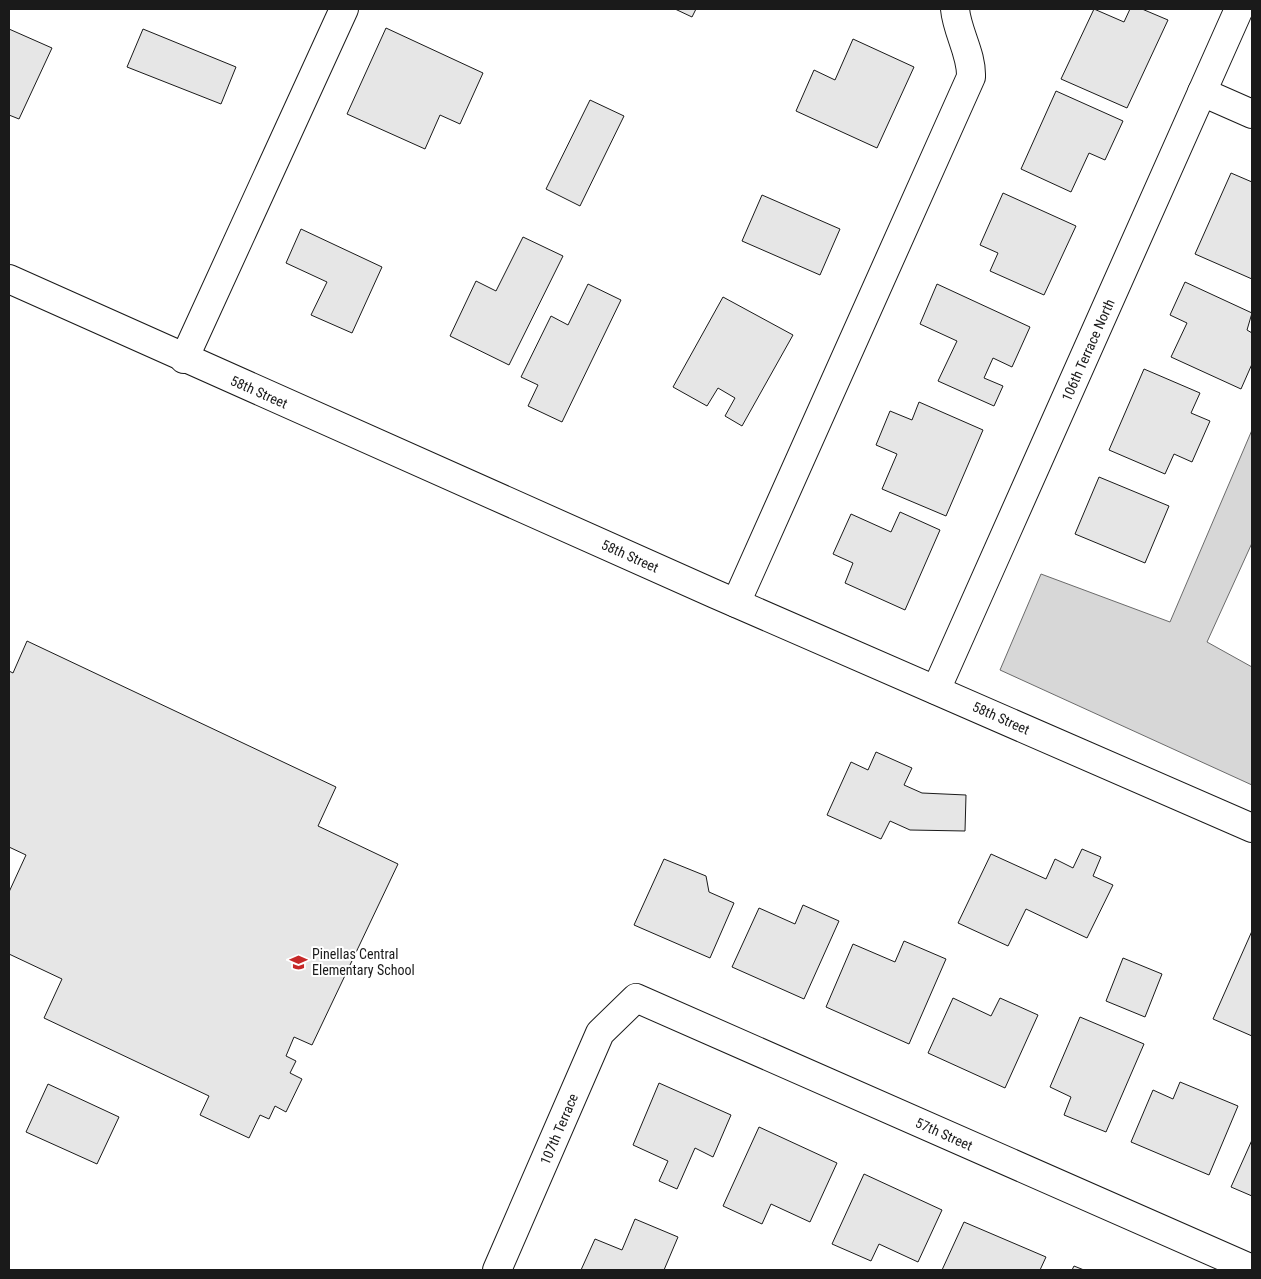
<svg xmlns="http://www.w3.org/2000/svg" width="1261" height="1279" font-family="'Roboto Condensed',sans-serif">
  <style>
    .water { fill: #d7d7d7; stroke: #6a6a6a }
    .building { fill: #e6e6e6; stroke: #1a1a1a }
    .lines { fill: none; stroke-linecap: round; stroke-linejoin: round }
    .minor-casing { stroke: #1a1a1a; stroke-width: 30 }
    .minor { stroke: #fff; stroke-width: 28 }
    .labels { text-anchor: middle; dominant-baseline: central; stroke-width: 4; stroke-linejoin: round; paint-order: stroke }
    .street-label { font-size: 14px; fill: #1a1a1a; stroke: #fff }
    .poi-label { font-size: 14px; fill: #1a1a1a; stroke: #fff; text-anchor: start }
  </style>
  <rect width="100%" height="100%" fill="#fff"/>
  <polygon class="water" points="1252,430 1252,543 1207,642 1252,667 1252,785 1000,670 1041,574 1170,622"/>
  <g class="building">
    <polygon points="675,9 696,9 692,17"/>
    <polygon points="1094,9 1124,22 1130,9 1142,9 1168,20 1127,108 1061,79"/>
    <polygon points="386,28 483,73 460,124 440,115 425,149 347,114"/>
    <polygon points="9,29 52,48 19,119 9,115"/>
    <polygon points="143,29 236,67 221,104 127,67"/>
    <polygon points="853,39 914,67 877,148 796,111 814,70 835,80"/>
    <polygon points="1056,91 1123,121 1105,160 1089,153 1071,192 1021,169"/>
    <polygon points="590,100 624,116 580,206 546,189"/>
    <polygon points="1231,173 1252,182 1252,279 1195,254"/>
    <polygon points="1003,193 1076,226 1044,295 990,271 998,253 980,245"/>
    <polygon points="762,195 840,229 820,275 742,241"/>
    <polygon points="301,229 382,267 352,333 311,315 327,282 286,263"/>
    <polygon points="523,237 563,256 509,365 450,336 476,281 496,291"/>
    <polygon points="1185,282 1252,313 1247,330 1252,333 1252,364 1241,389 1171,357 1187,323 1170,315"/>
    <polygon points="588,284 621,300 562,422 528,406 538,385 521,377 551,316 568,325"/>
    <polygon points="937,284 1030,327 1012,367 993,358 984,378 1003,386 994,406 938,381 957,341 920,324"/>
    <polygon points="723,297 793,335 742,426 725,416 735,398 718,388 707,406 673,387"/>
    <polygon points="1144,369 1200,393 1191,413 1210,421 1192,462 1174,454 1165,474 1109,450"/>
    <polygon points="919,402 983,430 946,516 882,489 897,454 876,445 890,411 912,420"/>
    <polygon points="1099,477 1169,506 1145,563 1075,534"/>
    <polygon points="900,512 940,530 905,610 845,583 853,563 833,554 851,514 891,532"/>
    <polygon points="27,641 336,787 318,826 398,864 312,1045 294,1037 286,1056 296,1061 290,1073 302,1079 286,1112 275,1106 269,1119 260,1115 249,1138 200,1115 209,1096 44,1018 62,979 9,954 9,892 26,855 9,847 9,671 13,673"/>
    <polygon points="876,752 912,768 904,785 922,793 966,795 965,831 910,830 890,821 881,839 827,815 851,762 868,770"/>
    <polygon points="1082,849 1101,857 1093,876 1113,885 1087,938 1026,909 1008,946 958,923 991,854 1046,879 1055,859 1073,868"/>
    <polygon points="664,859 706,876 709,892 734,903 710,958 634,925"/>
    <polygon points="803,905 839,921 804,999 732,967 759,908 795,924"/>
    <polygon points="1252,931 1252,1036 1213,1019"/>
    <polygon points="904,941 946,959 909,1044 826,1007 853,944 895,962"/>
    <polygon points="1123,958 1162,974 1145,1017 1106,1001"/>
    <polygon points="953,998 991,1016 1000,998 1038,1015 1005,1088 928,1053"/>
    <polygon points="1080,1017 1144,1044 1106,1132 1064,1115 1071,1097 1050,1087"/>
    <polygon points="1180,1082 1238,1106 1209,1175 1131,1142 1153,1090 1173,1099"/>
    <polygon points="659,1083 731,1115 713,1157 695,1148 677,1189 659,1181 668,1161 633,1145"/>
    <polygon points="48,1084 119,1117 97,1164 26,1132"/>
    <polygon points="759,1127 837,1163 810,1222 771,1204 762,1224 723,1206"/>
    <polygon points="1252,1140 1252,1196 1231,1187"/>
    <polygon points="864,1174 942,1210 918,1262 879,1244 871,1261 832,1244"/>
    <polygon points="635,1219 678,1237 664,1270 581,1270 595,1239 622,1250"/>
    <polygon points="964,1222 1046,1257 1040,1270 942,1270"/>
    <polygon points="1074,1266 1084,1270 1072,1270"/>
  </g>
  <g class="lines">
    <defs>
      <g id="minor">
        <polyline points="1202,92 1252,114"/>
        <polyline points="9,279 715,594 1252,828"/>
        <polyline points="184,359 344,9"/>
        <path d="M 736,603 L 971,77 C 972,54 957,32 955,9"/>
        <polyline points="936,690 1239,9"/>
        <polyline points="497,1270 600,1033 636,998 1252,1269"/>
      </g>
    </defs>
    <use href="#minor" class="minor-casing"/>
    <use href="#minor" class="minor"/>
  </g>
  <defs>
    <symbol id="school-bare" viewBox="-9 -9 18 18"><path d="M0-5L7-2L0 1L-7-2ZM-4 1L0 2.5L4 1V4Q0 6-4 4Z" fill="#c62828" stroke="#fff" stroke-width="2.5" paint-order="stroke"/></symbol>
  </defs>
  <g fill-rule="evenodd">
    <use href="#school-bare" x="286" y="950" width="25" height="25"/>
  </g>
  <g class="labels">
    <g class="street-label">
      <text transform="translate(1088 350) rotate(-66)">106th Terrace North</text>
      <text transform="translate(259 392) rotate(24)">58th Street</text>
      <text transform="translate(630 556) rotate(24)">58th Street</text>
      <text transform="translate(1001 718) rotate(24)">58th Street</text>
      <text transform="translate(559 1129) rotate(-67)">107th Terrace</text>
      <text transform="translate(944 1134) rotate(24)">57th Street</text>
    </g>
    <g class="poi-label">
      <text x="312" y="954">Pinellas Central<tspan x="312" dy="16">Elementary School</tspan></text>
    </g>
  </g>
  <rect width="1261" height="1279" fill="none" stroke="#1a1a1a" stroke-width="20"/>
</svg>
